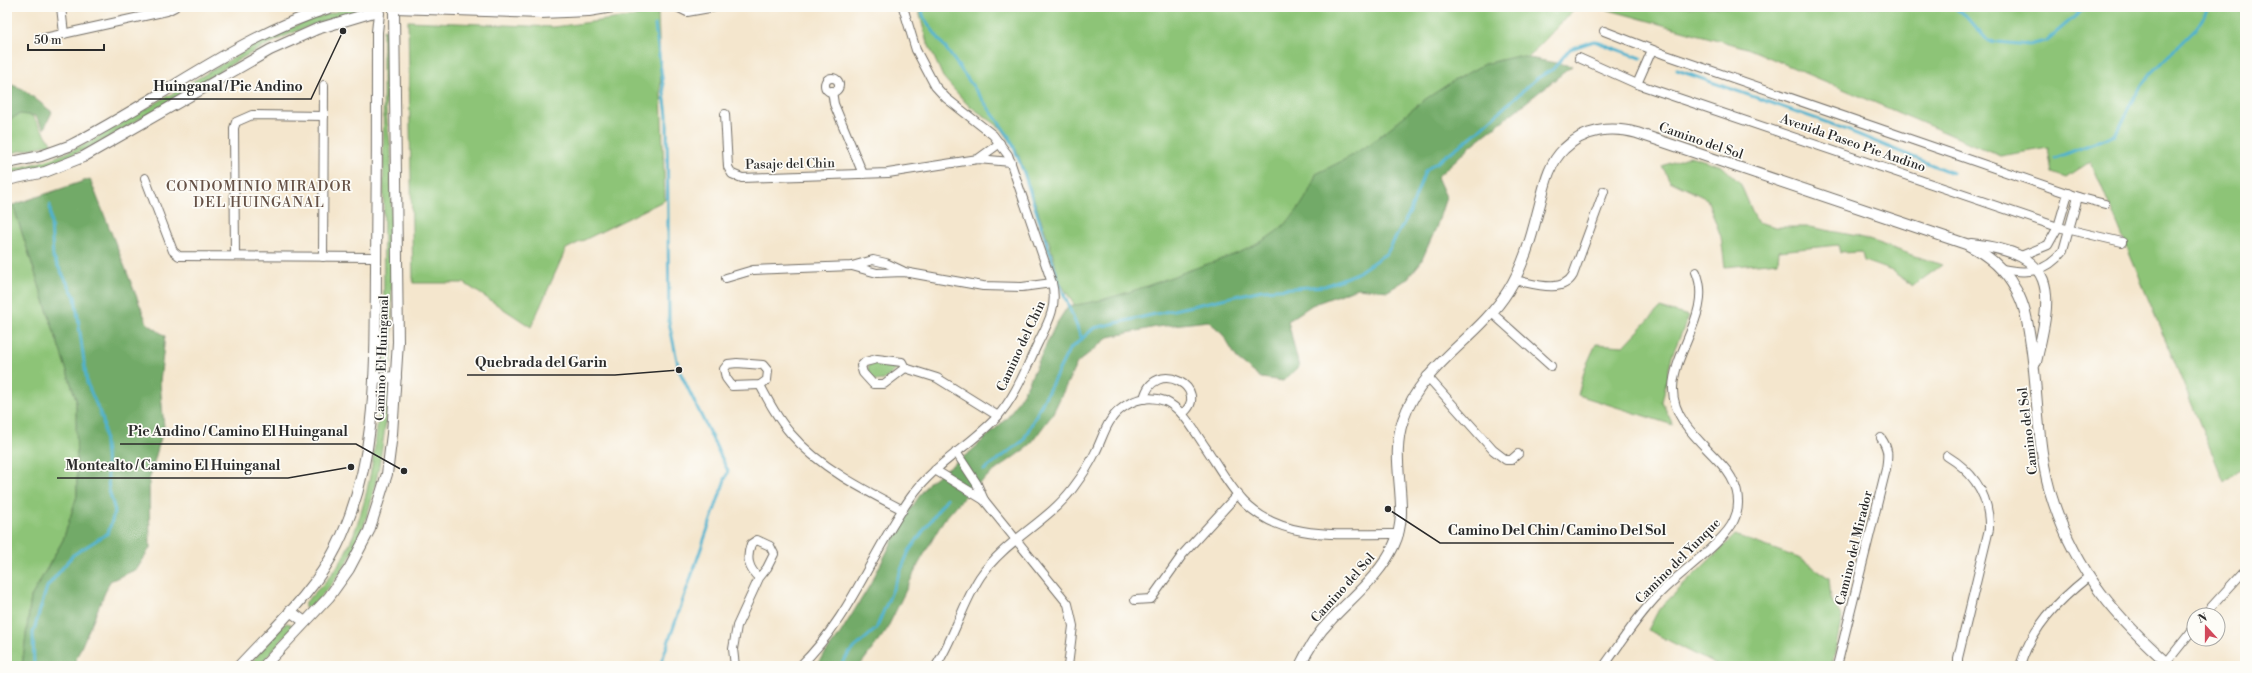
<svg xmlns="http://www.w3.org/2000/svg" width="2252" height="673" font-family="'Libre Bodoni',serif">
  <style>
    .green { fill: #8dc477; stroke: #5c7851 }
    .forest { fill: #72aa68; stroke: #4e6a4a }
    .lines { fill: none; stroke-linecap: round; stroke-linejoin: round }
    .stream { stroke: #4fb2ce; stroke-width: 3 }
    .minor-casing { stroke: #716c64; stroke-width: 10 }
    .tertiary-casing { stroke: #716c64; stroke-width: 12 }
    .minor { stroke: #fff; stroke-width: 8 }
    .tertiary { stroke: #fff; stroke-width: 10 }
    .labels { text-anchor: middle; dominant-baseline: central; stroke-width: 3.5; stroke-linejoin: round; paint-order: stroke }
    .street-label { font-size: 13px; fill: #2b2b2b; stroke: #fdfcf7 }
    .neighbourhood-label { font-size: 14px; letter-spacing: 1px; fill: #665247; stroke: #fdfcf7 }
    .leader { fill: none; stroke: #2b2b2b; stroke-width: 1.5 }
    .callout-dot { fill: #2b2b2b; stroke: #fdfcf7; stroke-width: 1.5 }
    .callout-label { font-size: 14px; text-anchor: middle; font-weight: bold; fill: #2b2b2b; stroke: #fdfcf7; stroke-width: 3.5; stroke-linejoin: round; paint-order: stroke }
  </style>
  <rect width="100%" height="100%" fill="#fdfcf7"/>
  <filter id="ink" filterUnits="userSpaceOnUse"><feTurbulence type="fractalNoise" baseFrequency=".025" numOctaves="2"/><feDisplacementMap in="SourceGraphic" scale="8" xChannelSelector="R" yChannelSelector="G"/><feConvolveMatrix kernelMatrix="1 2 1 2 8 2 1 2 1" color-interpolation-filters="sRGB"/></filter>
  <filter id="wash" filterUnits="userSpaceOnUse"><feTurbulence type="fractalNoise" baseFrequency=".012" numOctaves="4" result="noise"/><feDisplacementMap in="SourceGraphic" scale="16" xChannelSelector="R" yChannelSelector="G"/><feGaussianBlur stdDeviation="0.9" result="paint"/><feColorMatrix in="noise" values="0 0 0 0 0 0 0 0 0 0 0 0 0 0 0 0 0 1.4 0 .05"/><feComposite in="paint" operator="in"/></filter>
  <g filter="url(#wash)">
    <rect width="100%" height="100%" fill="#f4e6cd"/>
    <g class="green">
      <path d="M 351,7 L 371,7 L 370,9 C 289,23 217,73 148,114 C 99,143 65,164 7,174 L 7,169 C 37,166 66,154 93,140 L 265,39 L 312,19 Z"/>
      <polygon points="918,7 1576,7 1521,65 1384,234 1078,311 1060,282 1050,245 1017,151 1001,128 967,104 943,77 926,39"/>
      <polygon points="1598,7 2245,7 2245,465 2224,482 2091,161 2066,178 2052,173 2048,148 2000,156 1747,48"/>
      <polygon points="658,13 665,200 566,249 531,327 464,283 413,283 408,21 554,27"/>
      <polygon points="383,30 386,30 386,110 391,152 392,362 389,366 384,366"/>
      <polygon points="7,83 10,84 52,144 7,154"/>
      <polygon points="1690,156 1722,166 1740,183 1757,222 1776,227 1810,227 1857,236 1942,265 1913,286 1892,271 1864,261 1862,252 1840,253 1838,245 1779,251 1778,262 1725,267 1721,237 1707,199 1670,181 1662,166"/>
      <polygon points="7,205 13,205 76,399 77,496 63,540 31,597 22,666 7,666"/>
      <polygon points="1660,308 1689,316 1672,355 1662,402 1673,425 1578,395 1585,368 1596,344 1624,346"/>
      <path d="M 877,362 L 900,364 L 900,367 L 884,380 L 876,381 C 871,376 866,372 869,365 Z"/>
      <path d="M 386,389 L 390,392 C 380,460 374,541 324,593 C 318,599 313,607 305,608 L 305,603 C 317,590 330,578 339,564 C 368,517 377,444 380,390 Z"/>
      <polygon points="1735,535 1801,559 1829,578 1831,599 1842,617 1832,666 1718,666 1648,630 1659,609"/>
      <polygon points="286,623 291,624 292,628 259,666 248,666"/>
    </g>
    <g class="forest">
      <path d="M 1518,56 L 1572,66 L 1472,145 L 1437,177 L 1446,197 L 1436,228 L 1421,262 L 1407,279 L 1388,291 L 1357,288 L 1312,305 L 1288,321 L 1299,367 L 1283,381 L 1261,378 L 1238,360 L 1221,332 L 1208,321 L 1156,327 L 1109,337 L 1077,363 L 1052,415 L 1029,446 L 989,475 L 963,498 L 943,521 L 918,565 L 886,631 L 861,664 L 858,666 L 815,666 L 838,637 L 870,585 L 903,520 L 929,482 L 970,452 L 1008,417 L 1027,386 L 1055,326 L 1068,306 C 1110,301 1150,285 1190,270 C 1224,258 1260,249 1287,222 C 1301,208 1310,192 1316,174 L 1342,161 L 1370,144 L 1424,100 L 1453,81 L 1484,64 Z"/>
      <polygon points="7,83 23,89 52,112 44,129 35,116 20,114 7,121"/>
      <polygon points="90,179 147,323 165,336 160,382 164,427 149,480 150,548 137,569 110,581 76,659 76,666 22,666 31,597 63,540 77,496 76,399 13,205"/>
    </g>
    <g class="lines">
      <g class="stream">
        <polyline points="921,7 924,18 1010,138 1024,173 1060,285 1082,339"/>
        <polyline points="1954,7 1968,18 1988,41 2029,45 2046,41 2086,7"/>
        <polyline points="655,25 667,115 669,322 679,370 728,471 660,666"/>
        <polyline points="1677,70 1837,126 1952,173"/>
        <polyline points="2055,158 2115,135 2133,99 2151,73 2197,27 2210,7"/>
        <polyline points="984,470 1023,441 1069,350 1094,328 1262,290 1325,286 1357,273 1387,253 1410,212 1425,171 1471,137 1536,79 1553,69 1570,49 1594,41 1641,58"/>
        <polyline points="34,666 33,633 47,587 73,555 108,533 115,511 109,490 103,420 87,383 75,297 53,257 50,205"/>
        <polyline points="840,666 850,652 876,629 909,551 947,498"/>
      </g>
    </g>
  </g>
  <g filter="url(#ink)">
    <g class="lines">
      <defs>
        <g id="minor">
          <polyline points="61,7 64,34"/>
          <polyline points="677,7 687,12 715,7"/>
          <polyline points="395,9 541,14 589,12 619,7"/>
          <polyline points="1604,31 1666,55 2078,197 2105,204"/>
          <polyline points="40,39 167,11 175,7"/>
          <polyline points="1579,58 1637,84 2058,227 2122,242"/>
          <circle cx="832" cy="85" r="7"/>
          <polyline points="1637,84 1652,50"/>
          <polyline points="832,91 834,104 863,174"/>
          <polyline points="725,114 728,167 732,174 742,178 888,173 978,159 1011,162"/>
          <polyline points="978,159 1000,143"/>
          <polyline points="145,178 173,251 179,256 376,257"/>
          <polyline points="235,256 234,128 236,122 252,115 324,116"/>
          <polyline points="2021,256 2048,245 2058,227 2068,193"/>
          <polyline points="323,257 324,85"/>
          <polyline points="852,266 877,273 904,272 983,286 1022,287 1052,283"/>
          <path d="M 2002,269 C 2027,274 2046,273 2063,251 L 2078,197"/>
          <polyline points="726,278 753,270 852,266 873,260 886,263 903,271"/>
          <path d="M 1514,280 C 1532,283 1562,295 1573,275 L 1604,191"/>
          <polyline points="1492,313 1551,366"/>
          <polygon points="877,359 902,362 905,368 884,384 873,384 863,373 861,366 865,362"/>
          <polygon points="737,363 763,365 768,371 767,380 760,385 732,386 726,378 724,369 728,364"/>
          <polyline points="905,368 937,378 998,416"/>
          <polyline points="1427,376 1493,450 1506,460 1511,460 1518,454"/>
          <path d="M 760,385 C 769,402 778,419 791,434 C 819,467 864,490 903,510"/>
          <path d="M 1144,399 C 1153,356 1214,389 1182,414"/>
          <polyline points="956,452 977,484 984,500 1068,604 1073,626 1068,666"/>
          <path d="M 1947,456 C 1975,473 1990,496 1989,529 L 1958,658 L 1958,666"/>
          <polyline points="935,470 984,500"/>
          <polyline points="1135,600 1151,599 1183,554 1238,494"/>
          <polyline points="2204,615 2245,570"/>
          <polyline points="2167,662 2194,628"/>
          <path d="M 735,666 L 733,649 L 737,626 L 759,578 L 767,568 L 774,554 L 770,546 L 757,540 L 751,544 C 746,558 748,568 759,578"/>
          <path d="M 800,666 C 851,617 871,553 911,497 C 934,464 970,446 997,417 C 1016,396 1026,368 1038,343 C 1048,323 1058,306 1052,283 L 1008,155 L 993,135 L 946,98 L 935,86 L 916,50 L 903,7"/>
          <path d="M 936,666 C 954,638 962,605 980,577 C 1005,540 1047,523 1073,488 C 1082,476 1090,464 1096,451 C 1103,437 1107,419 1121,409 C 1133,399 1150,395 1165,401 C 1184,410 1194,431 1206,448 C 1218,466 1229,486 1244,502 C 1284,543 1346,533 1399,534"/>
          <path d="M 1604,666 C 1622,641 1639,614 1661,592 C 1679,573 1726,541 1734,520 C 1743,501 1736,480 1722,465 C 1703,443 1672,421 1673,388 C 1674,350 1713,311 1696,272"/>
          <path d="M 1837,666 L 1886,469 C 1888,456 1889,449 1881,438"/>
          <path d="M 2020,666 C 2032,627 2057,602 2088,577"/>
        </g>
        <g id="tertiary">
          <path d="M 7,163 L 41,156 L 69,146 C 157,102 237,36 332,7"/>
          <polyline points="7,180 45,172 83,157 270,50 317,29 377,11"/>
          <path d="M 1971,244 C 2059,254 2053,290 2036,362"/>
          <polyline points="374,378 396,377"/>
          <polyline points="290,611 305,622"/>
          <path d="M 239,666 C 274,628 314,593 337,546 C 379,461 375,362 376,270 C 377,191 377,111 377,32 L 379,13"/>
          <polyline points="264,666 329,597 349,569 369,531 387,474 392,434 398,342 394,11"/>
          <path d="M 1300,666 C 1308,649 1317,634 1330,621 C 1352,597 1380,576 1394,545 C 1412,507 1388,463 1403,420 C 1422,364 1478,339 1508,291 C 1523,267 1531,239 1538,211 C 1544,190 1547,165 1564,149 C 1584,129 1611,126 1637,133 L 1966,244 C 1987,254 2005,269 2016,290 C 2026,307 2028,326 2031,345 C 2039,398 2036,452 2054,504 C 2077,572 2117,619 2171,666"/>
        </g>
      </defs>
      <use href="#minor" class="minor-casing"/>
      <use href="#tertiary" class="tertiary-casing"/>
      <use href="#minor" class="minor"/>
      <use href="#tertiary" class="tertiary"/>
    </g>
  </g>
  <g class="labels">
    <g class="street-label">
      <text transform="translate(1701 141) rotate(19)">Camino del Sol</text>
      <text transform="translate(1853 143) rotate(19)">Avenida Paseo Pie Andino</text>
      <text transform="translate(790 164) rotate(-1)">Pasaje del Chin</text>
      <text transform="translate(1021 346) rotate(-65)">Camino del Chin</text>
      <text transform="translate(382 358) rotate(-88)">Camino El Huinganal</text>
      <text transform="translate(2028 431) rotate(-97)">Camino del Sol</text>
      <text transform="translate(1854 548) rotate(-76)">Camino del Mirador</text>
      <text transform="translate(1678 561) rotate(-45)">Camino del Yunque</text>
      <text transform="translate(1343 588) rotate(-48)">Camino del Sol</text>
    </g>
    <g class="neighbourhood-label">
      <text x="259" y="187">CONDOMINIO MIRADOR<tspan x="259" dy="16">DEL HUINGANAL</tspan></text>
    </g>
  </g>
  <path class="leader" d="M343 31L311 99H145M679 370L615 375H467M404 471L356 444H120M351 467L288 478H57M1388 509L1440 543H1674"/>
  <g class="callout-dot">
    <circle cx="343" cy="31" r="4"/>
    <circle cx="679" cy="370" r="4"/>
    <circle cx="404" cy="471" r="4"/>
    <circle cx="351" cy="467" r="4"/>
    <circle cx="1388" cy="509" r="4"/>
  </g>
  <g class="callout-label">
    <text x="228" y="91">Huinganal / Pie Andino</text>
    <text x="541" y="367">Quebrada del Garin</text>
    <text x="238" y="436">Pie Andino / Camino El Huinganal</text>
    <text x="173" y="470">Montealto / Camino El Huinganal</text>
    <text x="1557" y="535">Camino Del Chin / Camino Del Sol</text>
  </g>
  <rect width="2252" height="673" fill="none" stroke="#fdfcf7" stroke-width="24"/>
  <g transform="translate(2206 627) rotate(339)"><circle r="19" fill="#fdfcf7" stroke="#a9a8a5"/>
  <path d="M0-3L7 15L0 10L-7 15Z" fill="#d1495b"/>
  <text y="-6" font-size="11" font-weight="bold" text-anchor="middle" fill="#2b2b2b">N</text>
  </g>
  <path d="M28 44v6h76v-6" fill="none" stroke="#2b2b2b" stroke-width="2"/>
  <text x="34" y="44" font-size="12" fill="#2b2b2b" stroke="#fdfcf7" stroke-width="3" paint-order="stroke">50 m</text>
</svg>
